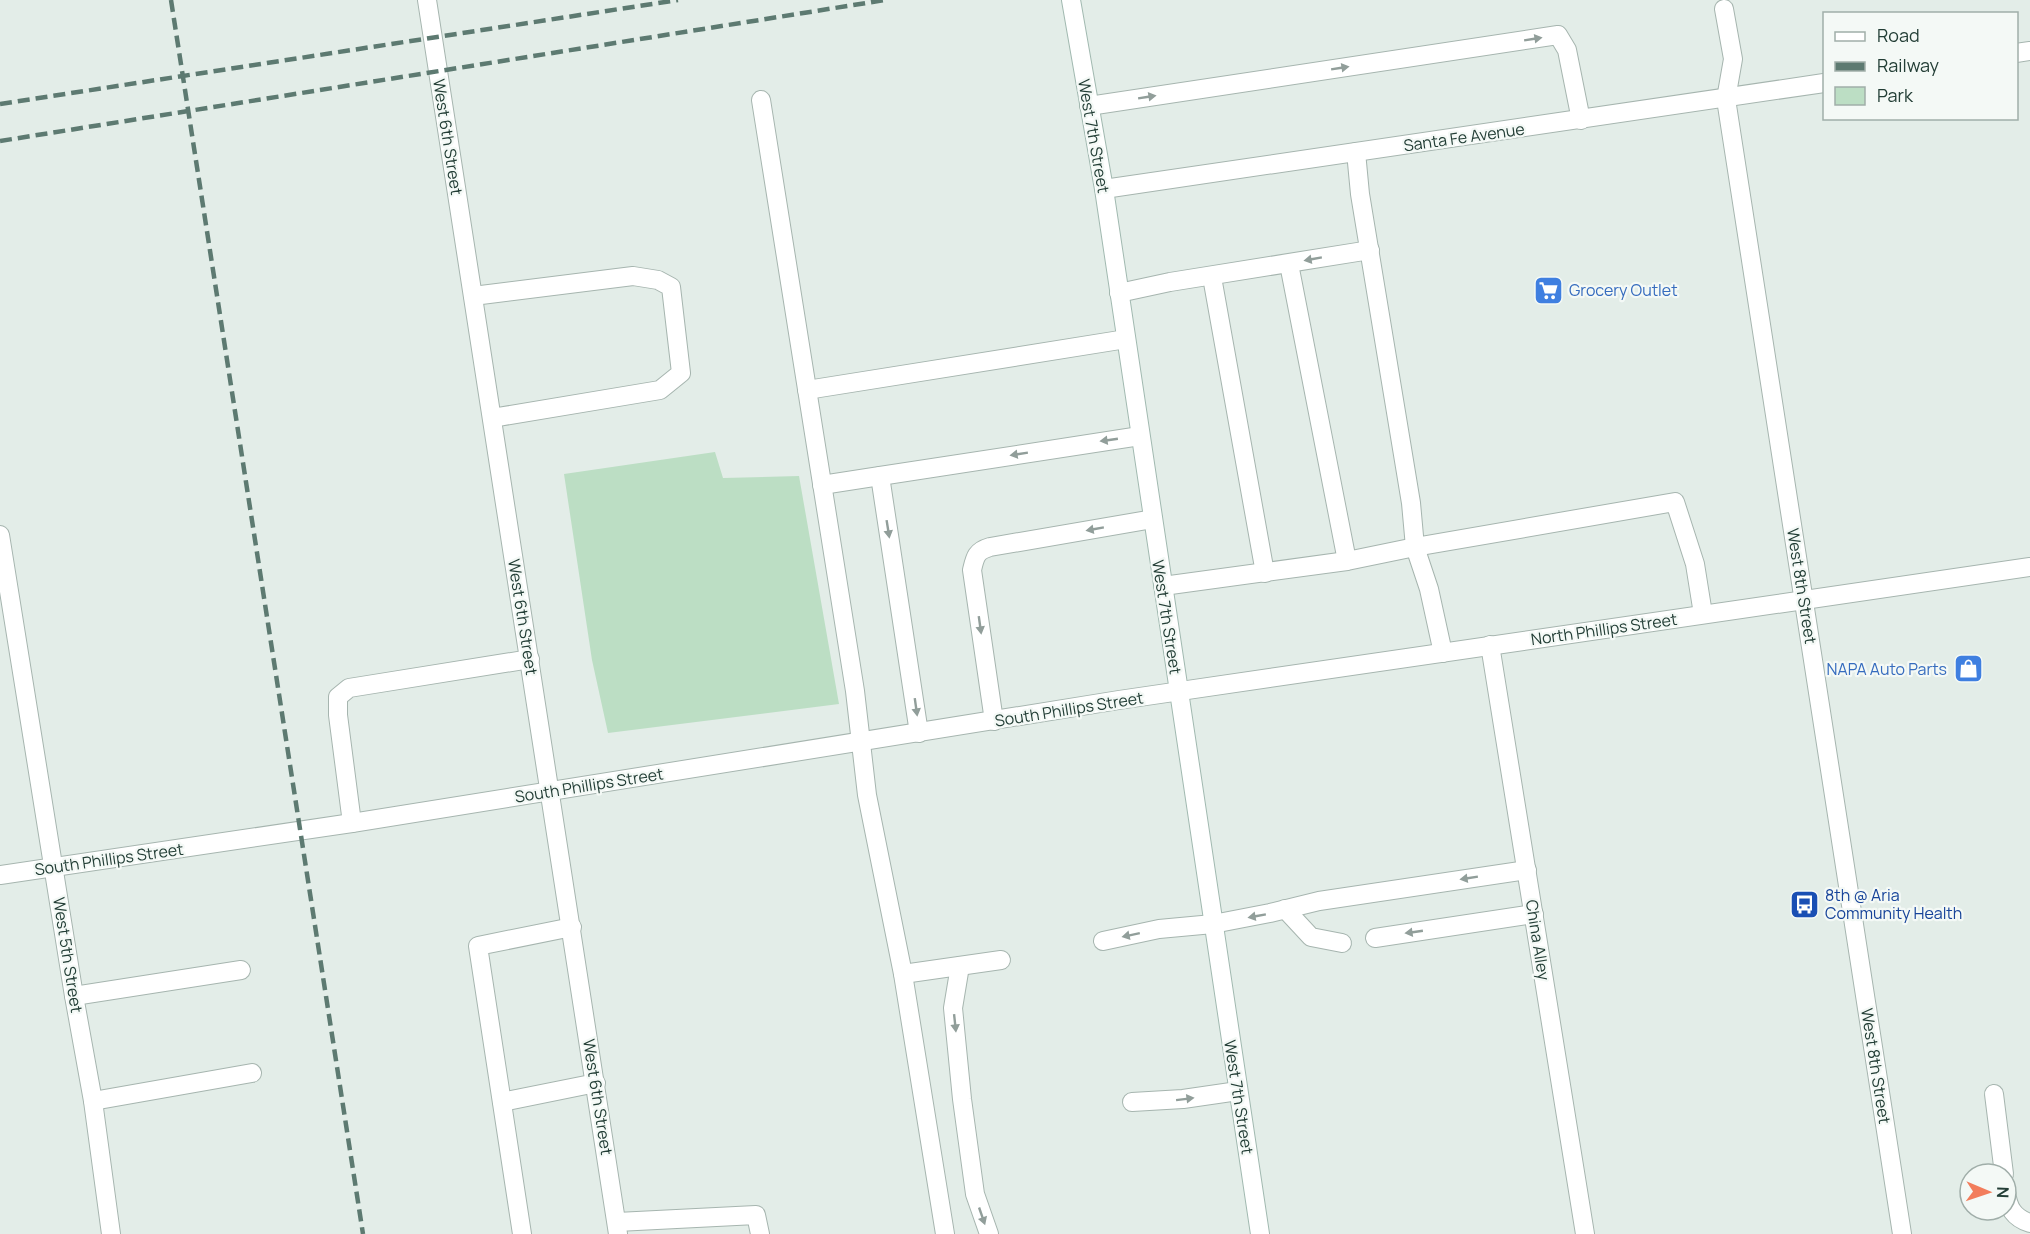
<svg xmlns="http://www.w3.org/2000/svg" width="2030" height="1234" font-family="Manrope,sans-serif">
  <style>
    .green { fill: #bcdec4 }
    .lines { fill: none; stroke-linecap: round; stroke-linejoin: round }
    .lane-casing { stroke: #a6b5af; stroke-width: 20 }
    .street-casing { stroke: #a6b5af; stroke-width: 20 }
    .secondary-casing { stroke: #a1b9b0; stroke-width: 20 }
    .lane { stroke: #fff; stroke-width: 18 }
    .street { stroke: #fff; stroke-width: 18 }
    .secondary { stroke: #fff; stroke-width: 18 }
    .rail { stroke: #5d7a71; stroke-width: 4.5; stroke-dasharray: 12 6; stroke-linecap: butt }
    .oneway { fill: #919e9a }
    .labels { text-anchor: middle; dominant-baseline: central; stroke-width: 4.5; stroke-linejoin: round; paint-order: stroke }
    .street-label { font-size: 16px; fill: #233e36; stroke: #f4f9f6 }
    .shop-label { font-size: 16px; fill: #366cbe; stroke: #f4f9f6; text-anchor: start }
    .transit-label { font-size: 16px; fill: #164399; stroke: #f4f9f6; text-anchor: start }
  </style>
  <rect width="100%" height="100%" fill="#e3ede8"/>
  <polygon class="green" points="715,452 723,478 799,476 839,704 608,733 592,660 564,474"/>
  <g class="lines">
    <defs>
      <g id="lane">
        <polyline points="1724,9 1733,59 1726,99"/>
        <polyline points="761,100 855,691 867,795 903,974 945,1234"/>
        <polyline points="1089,106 1558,35 1567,50 1581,120"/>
        <polyline points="1356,152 1360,194 1411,503 1415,547 1429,589 1443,653"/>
        <polyline points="1289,264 1347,561"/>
        <polyline points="1212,277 1265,573"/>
        <polyline points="1119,293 1170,282 1370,250"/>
        <polyline points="473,296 633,276 658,280 671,287 681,373 660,390 492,418"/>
        <polyline points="807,390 1126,339"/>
        <polyline points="822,485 880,476"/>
        <polyline points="1163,586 1347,561 1415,547 1675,502 1695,564 1703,614"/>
        <polyline points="1490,645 1585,1234"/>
        <path d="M 994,721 L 972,570 C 975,557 976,551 990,547 L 1153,519"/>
        <polyline points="919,733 880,476 1140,436"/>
        <polyline points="352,823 338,715 338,697 349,688 530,659"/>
        <polyline points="1285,909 1311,937 1342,943"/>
        <polyline points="1375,938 1534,914"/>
        <polyline points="1103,941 1159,929 1213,924 1270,913 1319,901 1527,870"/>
        <polyline points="960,966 953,1008 962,1099 975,1194 989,1234"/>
        <polyline points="903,974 1001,960"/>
        <polyline points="74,996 241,970"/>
        <polyline points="1994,1094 2004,1174"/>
        <polyline points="93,1101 252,1073"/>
        <polyline points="502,1102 596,1083"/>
        <polyline points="1132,1102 1183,1099 1238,1091"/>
        <path d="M 2006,1192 C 2008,1208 2014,1218 2030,1223"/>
        <polyline points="617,1222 756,1215 760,1234"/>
        <polyline points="522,1234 478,946 572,927"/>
      </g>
      <g id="street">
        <polyline points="427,0 618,1234"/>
        <polyline points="2016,53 2030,51"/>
        <polyline points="1726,99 1902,1234"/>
        <polyline points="1104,189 1824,83"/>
        <polyline points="0,535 74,996 93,1101 111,1234"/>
        <polyline points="0,875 352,823 1119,700 2030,567"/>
      </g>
      <polyline id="secondary" points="1071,0 1104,189 1260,1234"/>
    </defs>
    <use href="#lane" class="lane-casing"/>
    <use href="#street" class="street-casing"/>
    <use href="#secondary" class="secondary-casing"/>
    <use href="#lane" class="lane"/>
    <use href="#street" class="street"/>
    <use href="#secondary" class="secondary"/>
    <g class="rail">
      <polyline points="171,0 363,1234"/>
      <polyline points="0,104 678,0"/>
      <polyline points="0,141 885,0"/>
    </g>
  </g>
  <defs><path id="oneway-solid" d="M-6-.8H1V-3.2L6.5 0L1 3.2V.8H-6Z" transform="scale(1.5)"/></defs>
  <g class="oneway">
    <use href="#oneway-solid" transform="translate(1533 39) rotate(-9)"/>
    <use href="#oneway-solid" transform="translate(1340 68) rotate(-9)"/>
    <use href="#oneway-solid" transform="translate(1147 97) rotate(-9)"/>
    <use href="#oneway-solid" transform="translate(1313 259) rotate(170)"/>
    <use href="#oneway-solid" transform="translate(1109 440) rotate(172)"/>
    <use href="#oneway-solid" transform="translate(1019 454) rotate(171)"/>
    <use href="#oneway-solid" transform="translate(888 529) rotate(81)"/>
    <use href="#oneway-solid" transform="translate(1095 529) rotate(170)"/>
    <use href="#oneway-solid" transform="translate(980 625) rotate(82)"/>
    <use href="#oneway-solid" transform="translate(916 707) rotate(82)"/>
    <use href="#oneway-solid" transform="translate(1469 878) rotate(171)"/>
    <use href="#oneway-solid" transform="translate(1257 916) rotate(170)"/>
    <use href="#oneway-solid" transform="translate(1414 932) rotate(172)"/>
    <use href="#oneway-solid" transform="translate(1131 935) rotate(168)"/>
    <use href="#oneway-solid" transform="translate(955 1023) rotate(84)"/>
    <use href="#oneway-solid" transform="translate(1185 1099) rotate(-7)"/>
    <use href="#oneway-solid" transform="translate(982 1216) rotate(71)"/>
  </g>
  <defs>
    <symbol id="supermarket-square" viewBox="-11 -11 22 22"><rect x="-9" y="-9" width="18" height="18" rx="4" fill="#3f7fe0" stroke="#f4f9f6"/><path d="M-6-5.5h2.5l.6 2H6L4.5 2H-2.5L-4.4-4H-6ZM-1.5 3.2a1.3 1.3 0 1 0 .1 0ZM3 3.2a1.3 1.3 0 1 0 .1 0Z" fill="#fff"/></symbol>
    <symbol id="shop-square" viewBox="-11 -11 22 22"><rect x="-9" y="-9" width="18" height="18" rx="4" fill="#3f7fe0" stroke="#f4f9f6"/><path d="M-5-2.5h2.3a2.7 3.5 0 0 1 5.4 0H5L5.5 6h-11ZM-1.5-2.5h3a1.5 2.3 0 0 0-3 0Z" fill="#fff"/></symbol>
    <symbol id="bus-square" viewBox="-11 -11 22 22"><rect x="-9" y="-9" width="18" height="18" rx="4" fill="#1a4fb4" stroke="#f4f9f6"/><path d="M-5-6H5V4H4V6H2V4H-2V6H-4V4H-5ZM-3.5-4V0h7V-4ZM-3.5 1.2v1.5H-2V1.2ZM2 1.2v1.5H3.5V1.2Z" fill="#fff"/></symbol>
  </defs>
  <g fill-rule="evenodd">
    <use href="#supermarket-square" x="1532" y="274" width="33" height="33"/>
    <use href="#shop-square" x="1952" y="652" width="33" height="33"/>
    <use href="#bus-square" x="1788" y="888" width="33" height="33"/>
  </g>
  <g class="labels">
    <g class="street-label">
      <text transform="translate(1094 136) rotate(80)">West 7th Street</text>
      <text transform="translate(448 137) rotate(81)">West 6th Street</text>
      <text transform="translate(1464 137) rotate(-8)">Santa Fe Avenue</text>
      <text transform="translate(1802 586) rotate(81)">West 8th Street</text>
      <text transform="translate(523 617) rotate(81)">West 6th Street</text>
      <text transform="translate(1167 617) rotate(81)">West 7th Street</text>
      <text transform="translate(1604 629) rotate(-8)">North Phillips Street</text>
      <text transform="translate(1069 709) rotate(-9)">South Phillips Street</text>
      <text transform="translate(589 785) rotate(-9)">South Phillips Street</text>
      <text transform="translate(109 859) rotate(-8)">South Phillips Street</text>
      <text transform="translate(1538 940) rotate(81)">China Alley</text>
      <text transform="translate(68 955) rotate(81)">West 5th Street</text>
      <text transform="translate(1876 1066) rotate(81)">West 8th Street</text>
      <text transform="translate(598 1097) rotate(81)">West 6th Street</text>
      <text transform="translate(1239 1097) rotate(81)">West 7th Street</text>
    </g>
    <g class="shop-label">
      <text x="1569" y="290">Grocery Outlet</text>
      <text x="1947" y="669" text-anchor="end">NAPA Auto Parts</text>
    </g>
    <g class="transit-label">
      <text x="1825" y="895">8th @ Aria<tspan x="1825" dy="18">Community Health</tspan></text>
    </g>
  </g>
  <rect x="1823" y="12" width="195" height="108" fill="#f4f9f6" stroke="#a0aea9" stroke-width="1.5"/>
  <rect x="1835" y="32" width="30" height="9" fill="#ffffff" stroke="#a0aea9" stroke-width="1.5"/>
  <text x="1877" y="42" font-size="18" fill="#233e36">Road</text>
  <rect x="1835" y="62" width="30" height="9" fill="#5d7a71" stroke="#a0aea9" stroke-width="1.5"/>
  <text x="1877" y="72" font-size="18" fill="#233e36">Railway</text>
  <rect x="1835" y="87" width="30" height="18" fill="#bcdec4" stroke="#a0aea9" stroke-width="1.5"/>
  <text x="1877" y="102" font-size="18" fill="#233e36">Park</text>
  <g transform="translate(1988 1192) rotate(92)"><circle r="28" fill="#f4f9f6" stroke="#a0aea9" stroke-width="1.5"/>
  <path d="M0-4.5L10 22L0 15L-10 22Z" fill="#f27d5c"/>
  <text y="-9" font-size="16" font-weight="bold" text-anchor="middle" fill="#233e36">N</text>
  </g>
</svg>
